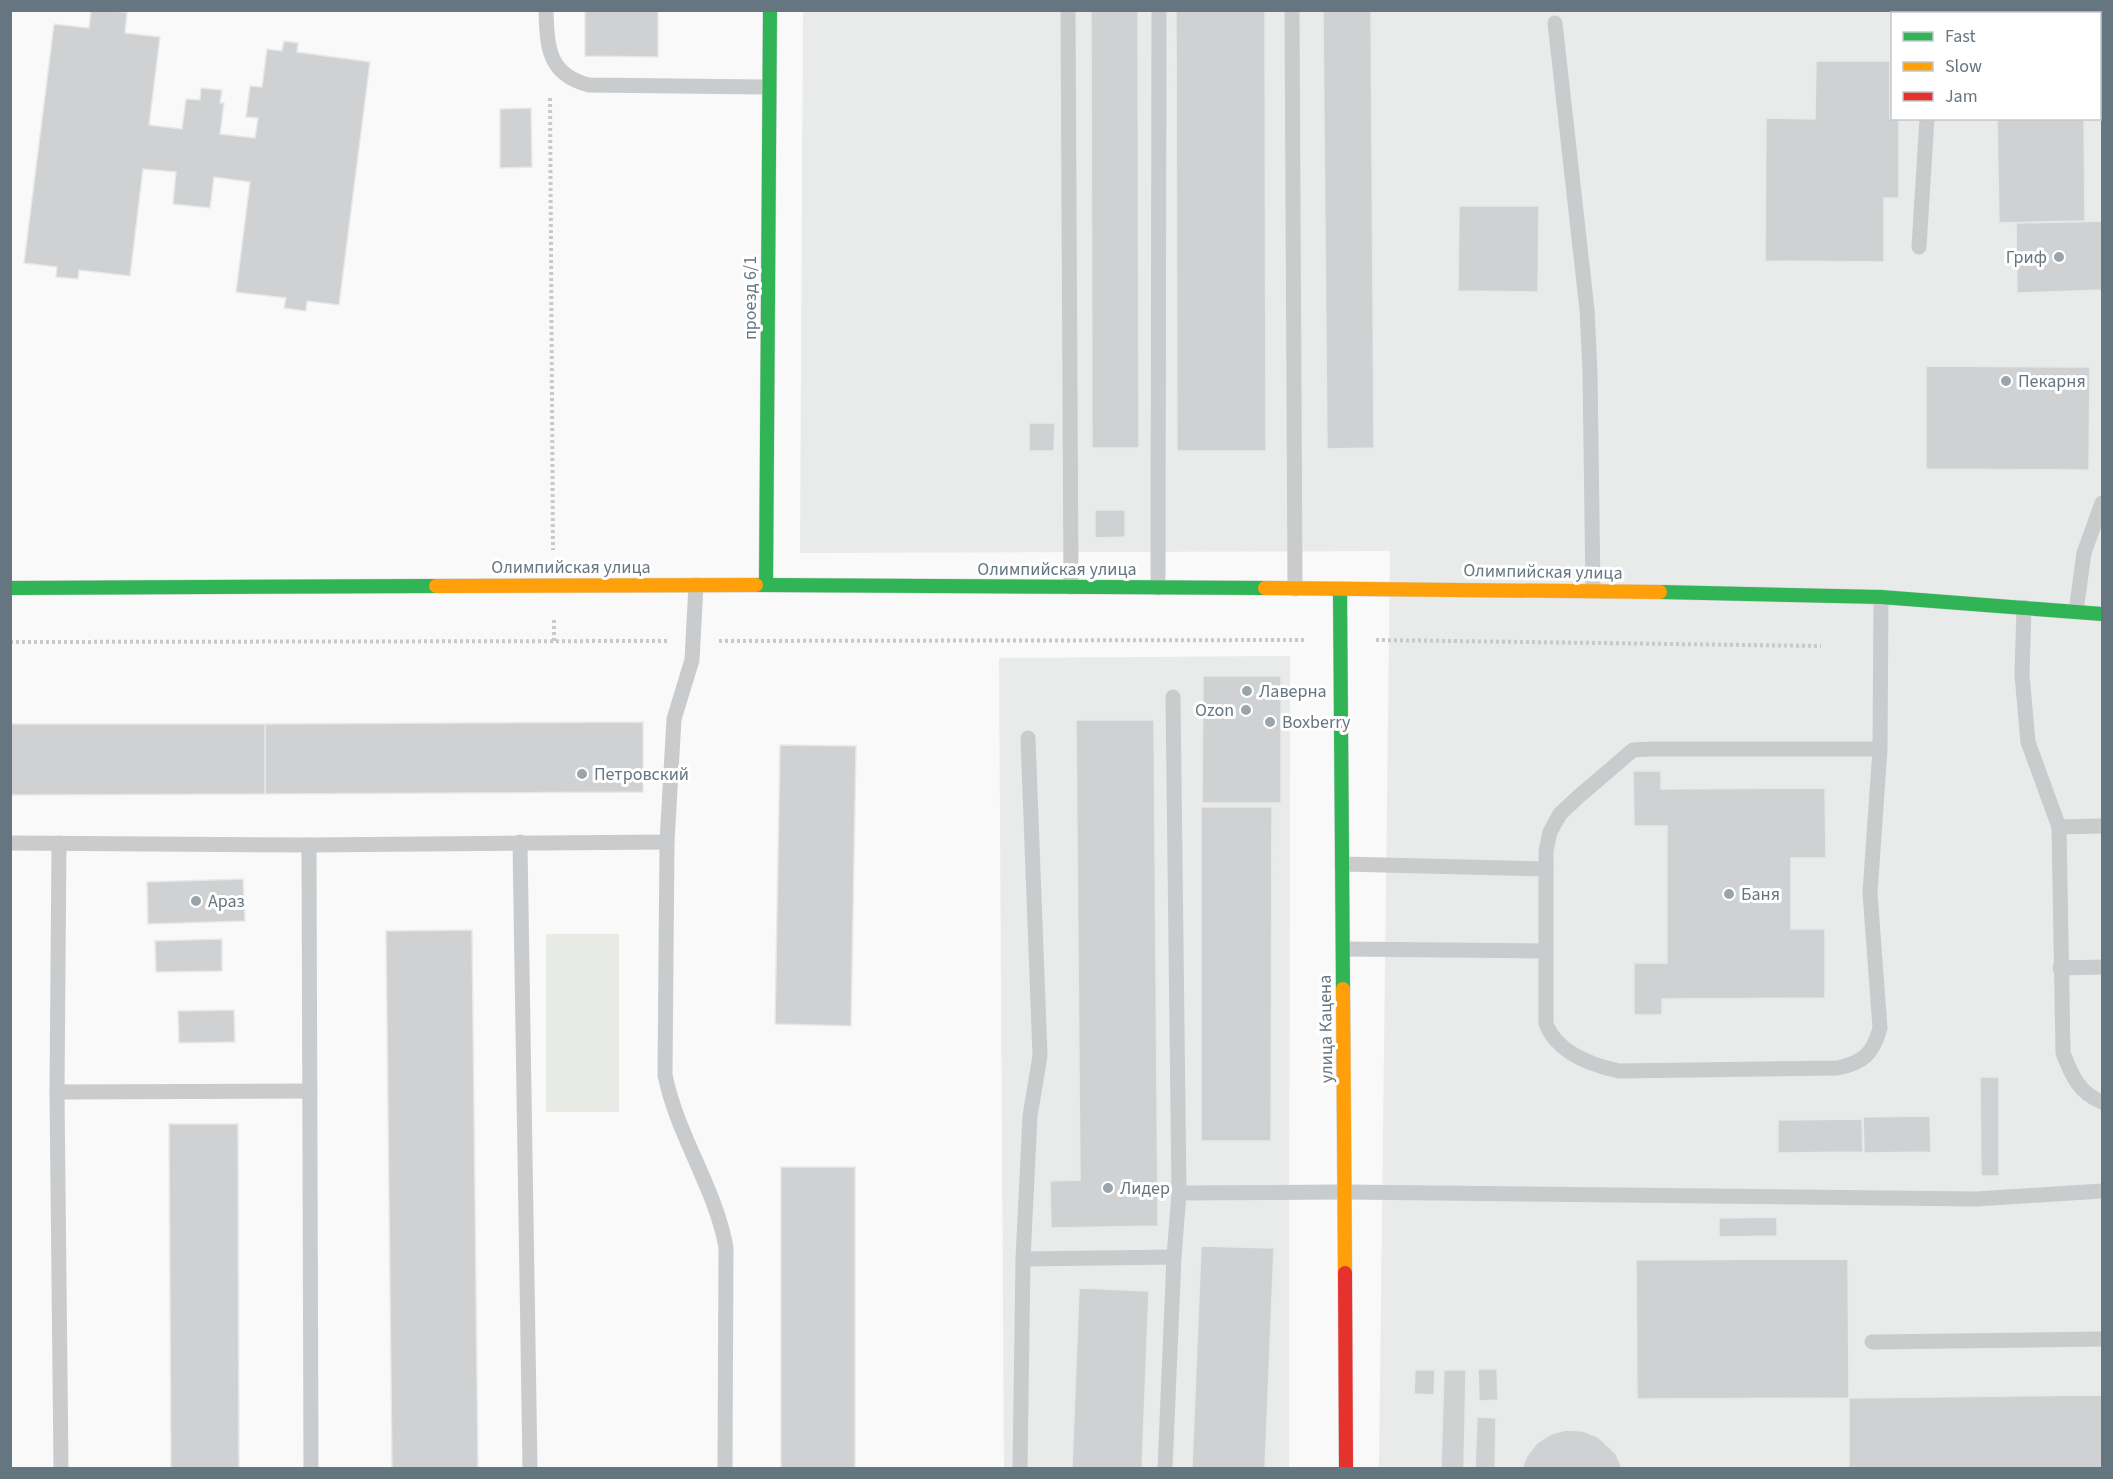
<svg xmlns="http://www.w3.org/2000/svg" width="2113" height="1479" font-family="'Source Sans 3',sans-serif">
  <style>
    .built { fill: #e9eaea; fill-rule: evenodd }
    .green { fill: #e8eae6 }
    .building { fill: #cfd1d2; stroke: #e8e8e8; stroke-width: 1.5 }
    .lines { fill: none; stroke-linecap: round; stroke-linejoin: round }
    .fast-casing { stroke: #d5d6d7; stroke-width: 15 }
    .slow-casing { stroke: #d5d6d7; stroke-width: 15 }
    .jam-casing { stroke: #d5d6d7; stroke-width: 15 }
    .path { stroke: #c8c9ca; stroke-width: 4; stroke-dasharray: 3 3; stroke-linecap: butt }
    .lane { stroke: #cacbcc; stroke-width: 15 }
    .fast { stroke: #30b455; stroke-width: 14 }
    .slow { stroke: #ff9f0a; stroke-width: 14 }
    .jam { stroke: #e5322d; stroke-width: 14 }
    .poi-dot { fill: #99a4ab; stroke: #fff; stroke-width: 2 }
    .labels { text-anchor: middle; dominant-baseline: central; stroke-width: 6; stroke-linejoin: round; paint-order: stroke }
    .poi-label { font-size: 18px; fill: #667681; stroke: #fff; text-anchor: start }
    .street-label { font-size: 18px; fill: #667681; stroke: #fff }
  </style>
  <rect width="100%" height="100%" fill="#f9f9f9"/>
  <g class="built">
    <path d="M 803,11 L 2102,11 L 2102,1468 L 1379,1468 L 1390,551 L 800,553 ZM 1892,14 L 2100,14 L 2100,118 L 1892,118 Z"/>
    <polygon points="1290,656 1289,1468 1004,1468 999,658"/>
  </g>
  <rect class="green" x="546" y="934" width="73" height="178"/>
  <g class="building">
    <polygon points="91,10 127,12 125,33 160,37 149,125 182,129 186,99 200,100 201,88 222,90 220,103 224,103 220,134 255,138 258,118 246,117 250,86 262,87 267,49 282,51 284,41 298,43 297,52 370,62 339,305 307,301 306,311 284,308 286,298 236,292 250,182 214,177 210,208 173,204 176,172 143,169 130,276 79,270 78,279 56,277 57,267 24,263 54,24 89,28"/>
    <polygon points="585,10 658,10 658,57 585,56"/>
    <polygon points="1091,10 1138,10 1139,448 1092,448"/>
    <polygon points="1176,10 1265,10 1266,451 1177,451"/>
    <polygon points="1323,10 1371,10 1374,448 1327,449"/>
    <polygon points="1816,61 1890,61 1890,119 1899,119 1899,198 1884,198 1884,262 1765,261 1766,118 1815,119"/>
    <polygon points="531,108 532,167 500,168 500,109"/>
    <polygon points="1997,118 2084,118 2085,221 1999,223"/>
    <polygon points="1459,206 1539,206 1538,292 1458,291"/>
    <polygon points="2102,221 2102,290 2017,293 2016,223"/>
    <polygon points="1926,366 2090,367 2089,470 1926,469"/>
    <polygon points="1029,423 1055,423 1054,451 1029,451"/>
    <polygon points="1095,510 1125,510 1125,537 1095,538"/>
    <polygon points="1203,676 1281,676 1281,803 1202,803"/>
    <polygon points="1076,720 1154,720 1158,1226 1051,1228 1050,1181 1080,1180"/>
    <polygon points="643,722 643,792 265,794 265,724"/>
    <polygon points="10,724 265,724 265,794 10,795"/>
    <polygon points="780,745 856,746 851,1026 775,1024"/>
    <polygon points="1633,771 1661,771 1661,789 1825,788 1826,858 1791,858 1791,929 1825,929 1825,998 1662,999 1662,1015 1634,1015 1634,963 1667,963 1667,826 1634,826"/>
    <polygon points="1201,807 1272,807 1271,1141 1201,1141"/>
    <polygon points="243,879 245,921 148,924 147,882"/>
    <polygon points="472,930 478,1468 392,1468 386,931"/>
    <polygon points="222,939 222,971 156,972 155,941"/>
    <polygon points="234,1010 235,1042 179,1043 178,1011"/>
    <polygon points="1980,1077 1999,1077 1999,1176 1981,1176"/>
    <polygon points="1930,1116 1931,1152 1864,1153 1863,1117"/>
    <polygon points="1862,1119 1863,1152 1778,1153 1778,1120"/>
    <polygon points="169,1124 238,1124 239,1468 171,1468"/>
    <rect x="781" y="1167" width="74" height="301"/>
    <polygon points="1777,1217 1777,1236 1719,1237 1719,1218"/>
    <polygon points="1201,1246 1274,1248 1265,1468 1192,1468"/>
    <polygon points="1848,1259 1849,1398 1637,1399 1636,1260"/>
    <polygon points="1079,1288 1149,1291 1142,1468 1072,1468"/>
    <polygon points="1478,1369 1497,1369 1498,1400 1479,1401"/>
    <polygon points="1415,1370 1435,1370 1434,1395 1414,1394"/>
    <polygon points="1444,1370 1466,1370 1464,1468 1441,1468"/>
    <polygon points="2102,1395 2102,1468 1849,1468 1849,1398"/>
    <polygon points="1477,1417 1496,1418 1495,1468 1475,1468"/>
    <polygon points="1566,1430 1583,1431 1598,1437 1616,1454 1622,1468 1522,1468 1527,1456 1537,1443 1551,1434"/>
  </g>
  <g class="lines">
    <defs>
      <g id="fast">
        <polyline points="756,585 1265,588"/>
        <polyline points="766,585 770,10"/>
        <polyline points="10,588 436,586"/>
        <polyline points="1340,589 1343,989"/>
        <polyline points="1660,592 1881,597 2102,614"/>
      </g>
      <g id="slow">
        <polyline points="436,586 756,585"/>
        <polyline points="1265,588 1660,592"/>
        <polyline points="1343,989 1345,1273"/>
      </g>
      <polyline id="jam" points="1345,1273 1346,1468"/>
    </defs>
    <use href="#fast" class="fast-casing"/>
    <use href="#slow" class="slow-casing"/>
    <use href="#jam" class="jam-casing"/>
    <g class="path">
      <polyline points="550,98 553,550"/>
      <polyline points="554,620 554,641"/>
      <polyline points="1376,640 1821,646"/>
      <polyline points="719,641 1306,640"/>
      <polyline points="10,642 667,641"/>
    </g>
    <g class="lane">
      <path d="M 546,10 C 547,47 548,75 589,85 L 769,87"/>
      <polyline points="1068,10 1071,587"/>
      <polyline points="1292,10 1295,589"/>
      <polyline points="1987,14 1992,10"/>
      <polyline points="1555,23 1587,310 1590,372 1593,590"/>
      <polyline points="1919,247 1927,118"/>
      <path d="M 696,585 L 692,660 L 674,719 L 667,842 L 665,1075 C 677,1135 715,1187 726,1247 L 725,1468"/>
      <polyline points="1158,588 1159,10"/>
      <path d="M 2024,607 L 2022,675 L 2028,742 L 2059,827 L 2063,1053 C 2072,1076 2079,1093 2102,1102"/>
      <polyline points="2076,611 2084,553 2102,503"/>
      <path d="M 1880,749 L 1652,749 L 1633,750 L 1578,797 L 1560,814 L 1550,832 L 1546,851 L 1546,1024 C 1557,1052 1591,1065 1619,1071 L 1837,1068 C 1863,1063 1873,1054 1880,1028 L 1870,893 L 1880,749 L 1881,597"/>
      <polyline points="2059,827 2102,826"/>
      <polyline points="520,842 530,1468"/>
      <polyline points="10,843 309,845 667,842"/>
      <polyline points="59,843 57,1092 61,1468"/>
      <polyline points="309,845 311,1468"/>
      <polyline points="1342,864 1546,869"/>
      <polyline points="1343,949 1546,951"/>
      <polyline points="2060,968 2102,967"/>
      <polyline points="57,1092 310,1091"/>
      <polyline points="1179,1193 1345,1192 1976,1199 2102,1191"/>
      <polyline points="1023,1259 1174,1257"/>
      <polyline points="1872,1342 2102,1339"/>
      <polyline points="1020,1468 1023,1259 1030,1116 1040,1056 1028,738"/>
      <polyline points="1165,1468 1174,1257 1179,1193 1173,697"/>
    </g>
    <use href="#fast" class="fast"/>
    <use href="#slow" class="slow"/>
    <use href="#jam" class="jam"/>
  </g>
  <g class="poi-dot">
    <circle cx="2059" cy="257" r="6"/>
    <circle cx="2006" cy="381" r="6"/>
    <circle cx="1247" cy="691" r="6"/>
    <circle cx="1246" cy="710" r="6"/>
    <circle cx="1270" cy="722" r="6"/>
    <circle cx="582" cy="774" r="6"/>
    <circle cx="1729" cy="894" r="6"/>
    <circle cx="196" cy="901" r="6"/>
    <circle cx="1108" cy="1188" r="6"/>
  </g>
  <g class="labels">
    <g class="poi-label">
      <text x="2047" y="257" text-anchor="end">Гриф</text>
      <text x="2018" y="381">Пекарня</text>
      <text x="1259" y="691">Лаверна</text>
      <text x="1234" y="710" text-anchor="end">Ozon</text>
      <text x="1282" y="722">Boxberry</text>
      <text x="594" y="774">Петровский</text>
      <text x="1741" y="894">Баня</text>
      <text x="208" y="901">Араз</text>
      <text x="1120" y="1188">Лидер</text>
    </g>
    <g class="street-label">
      <text transform="translate(750 298) rotate(-90)">проезд 6/1</text>
      <text x="571" y="567">Олимпийская улица</text>
      <text x="1057" y="569">Олимпийская улица</text>
      <text transform="translate(1543 572) rotate(1)">Олимпийская улица</text>
      <text transform="translate(1326 1029) rotate(-91)">улица Кацена</text>
    </g>
  </g>
  <rect width="2113" height="1479" fill="none" stroke="#667681" stroke-width="24"/>
  <rect x="1891" y="12" width="210" height="108" fill="#ffffff" stroke="#c2c8cd" stroke-width="1.5"/>
  <rect x="1903" y="32" width="30" height="9" fill="#30b455" stroke="#c2c8cd" stroke-width="1.5"/>
  <text x="1945" y="42" font-size="18" fill="#667681">Fast</text>
  <rect x="1903" y="62" width="30" height="9" fill="#ff9f0a" stroke="#c2c8cd" stroke-width="1.5"/>
  <text x="1945" y="72" font-size="18" fill="#667681">Slow</text>
  <rect x="1903" y="92" width="30" height="9" fill="#e5322d" stroke="#c2c8cd" stroke-width="1.5"/>
  <text x="1945" y="102" font-size="18" fill="#667681">Jam</text>
</svg>
